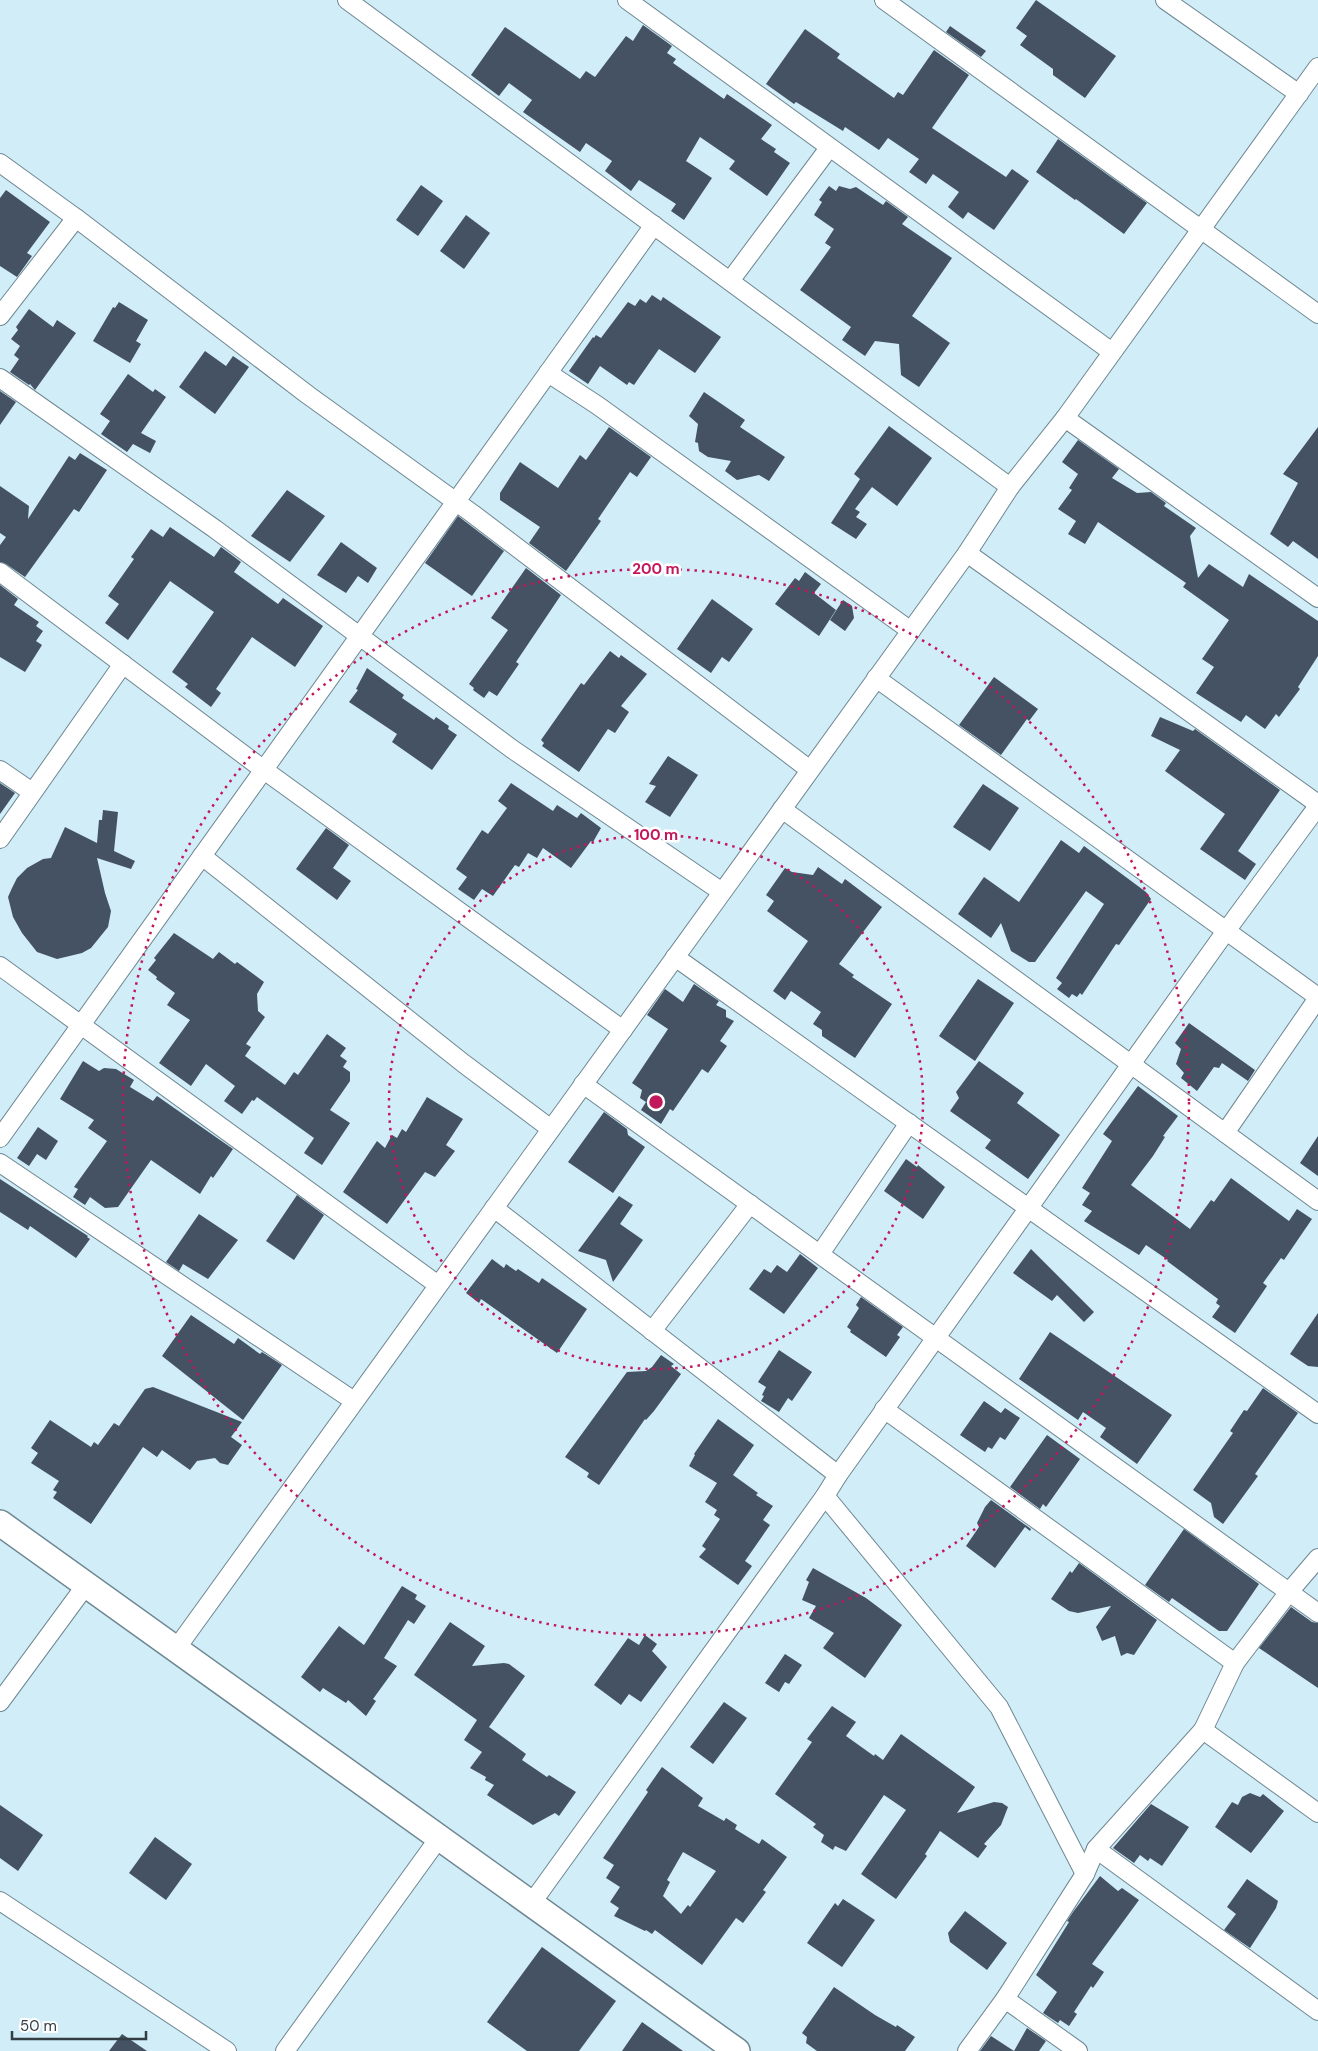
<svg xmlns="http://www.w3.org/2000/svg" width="1318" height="2051" font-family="'DM Sans',sans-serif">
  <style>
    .building { fill: #445263; fill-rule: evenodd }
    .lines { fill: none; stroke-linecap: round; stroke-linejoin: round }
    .street-casing { stroke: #6e8792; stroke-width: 20 }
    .secondary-casing { stroke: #6e8792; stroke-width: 28 }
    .street { stroke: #fff; stroke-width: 18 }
    .secondary { stroke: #fff; stroke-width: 25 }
    .ring { fill: none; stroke: #c2185b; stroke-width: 2.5; stroke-dasharray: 2.5 5 }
    .centre { fill: #c2185b; stroke: #fff; stroke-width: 2.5 }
    .ring-label { font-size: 15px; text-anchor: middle; font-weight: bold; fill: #c2185b; stroke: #fff; stroke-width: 5; stroke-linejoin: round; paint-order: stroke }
  </style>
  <rect width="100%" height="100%" fill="#d1edf8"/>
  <g class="building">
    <polygon points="1036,0 1116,56 1085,98 1053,75 1053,69 1020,45 1027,36 1016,28"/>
    <polygon points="643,25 672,46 667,53 676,59 673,63 724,99 727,94 772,125 761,139 776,149 774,152 790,163 767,196 729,169 735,161 700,137 686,161 712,178 684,220 671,211 676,204 639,180 631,191 605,171 612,161 586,143 580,152 523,112 532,100 509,83 499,96 471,75 505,27 580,79 586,71 595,77 626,36 633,41"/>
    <polygon points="950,26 986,51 981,57 946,32"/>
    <polygon points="805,29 840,54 837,58 894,98 898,92 903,95 934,50 969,75 932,128 1006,177 1012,169 1029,181 994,230 968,212 963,219 948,207 959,192 933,174 926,184 909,172 919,159 888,138 879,150 845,127 843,131 796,102 794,104 766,84"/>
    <polygon points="1058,139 1147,203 1124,234 1076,199 1075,200 1036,172"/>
    <polygon points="421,185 443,201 418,236 396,220"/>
    <polygon points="829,186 836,191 839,186 850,189 856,187 883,205 886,201 908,217 902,224 952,258 912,316 950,343 919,387 901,375 899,344 875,341 865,356 842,340 851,327 800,290 831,247 825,243 834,229 814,215 822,202 819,200"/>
    <polygon points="6,190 50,222 27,253 32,256 17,277 0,266 0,198"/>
    <polygon points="466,215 490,233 464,269 440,251"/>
    <polygon points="652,295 661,301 663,297 721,337 695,373 659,349 634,385 629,382 627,385 600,366 588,384 569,371 593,337 594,338 596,335 601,338 628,302 635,306 640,299 646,303"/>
    <polygon points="119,302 148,320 136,341 141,344 130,363 93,341 113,307 115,308"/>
    <polygon points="29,309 53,327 57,320 76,333 35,390 30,384 29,385 10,372 19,359 14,355 20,346 11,339 18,330 16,327"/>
    <polygon points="205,351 226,366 233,356 249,367 215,414 179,387"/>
    <polygon points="128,374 153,392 155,389 166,397 141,433 156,441 150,453 133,444 127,452 101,434 110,421 100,414"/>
    <polygon points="0,391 16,402 0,425"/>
    <polygon points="704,392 745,420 740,427 785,457 769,481 759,475 737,480 725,471 731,461 708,457 699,451 698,443 695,442 698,424 689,416"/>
    <polygon points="889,426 932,458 897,506 872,487 855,509 860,512 856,517 867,524 856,539 831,523 860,479 854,474"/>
    <polygon points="609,427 651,457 637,477 630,472 598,519 601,521 566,571 529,543 540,527 500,500 500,493 520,462 558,488 580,455 586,460"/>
    <polygon points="1318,427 1318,559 1293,541 1288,547 1270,534 1298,483 1283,474"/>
    <polygon points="1078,440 1119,469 1112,478 1137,493 1151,492 1166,503 1164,506 1196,528 1190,536 1198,578 1209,564 1243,587 1249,574 1318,621 1318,656 1298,687 1300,689 1279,717 1276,714 1265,729 1246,715 1241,722 1196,693 1214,667 1202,659 1229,620 1183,587 1186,583 1098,522 1085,544 1068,534 1076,521 1058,509 1072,490 1069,488 1078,474 1062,462"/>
    <polygon points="80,453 107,470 79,512 74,509 25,577 6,564 0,562 0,545 6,537 0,533 0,486 29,506 28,519 69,456 75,460"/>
    <polygon points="287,490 325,516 290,562 251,536"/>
    <polygon points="458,516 504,551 472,596 425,563"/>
    <polygon points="170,527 214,557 221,547 241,562 234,572 278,604 283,598 323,626 295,667 252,637 216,689 221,693 211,707 185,687 188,684 172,672 214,612 170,581 128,640 105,623 119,604 108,596 134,559 131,557 151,529 163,537"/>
    <polygon points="341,542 377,568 368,583 358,576 346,593 317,575"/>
    <polygon points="526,568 561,595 516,662 519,664 497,696 489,691 484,698 473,690 474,688 469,684 508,630 491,618"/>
    <polygon points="805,572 821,584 814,593 836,610 819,636 775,604 795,578 799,581"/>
    <polygon points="0,585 18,599 14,605 39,622 36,626 43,631 36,641 42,645 25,672 0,657"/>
    <polygon points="712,599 753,629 729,662 722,657 711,673 677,649"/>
    <polygon points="843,600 852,606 854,618 845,631 830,620"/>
    <polygon points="610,651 619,658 621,655 647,674 621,706 629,712 615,733 608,729 579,772 542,746 544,743 541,740 581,683 584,685"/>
    <polygon points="367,668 404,695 402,698 434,720 436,717 449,726 448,729 457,735 432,770 392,742 397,734 349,702 358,690 356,689"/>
    <polygon points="994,677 1038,709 1029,721 1027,719 1001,755 959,725"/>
    <polygon points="1160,717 1193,731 1195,729 1280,790 1238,851 1256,864 1245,880 1200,849 1225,814 1165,771 1180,750 1151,736"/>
    <polygon points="668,756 698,775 670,817 645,802 656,786 649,784"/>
    <polygon points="0,783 15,793 0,814"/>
    <polygon points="511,783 553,811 557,805 577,818 581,813 601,828 593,842 591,841 571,868 543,848 537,858 528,853 519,867 515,865 493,896 482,889 474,900 458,889 467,877 456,869 482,830 488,834 507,808 498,801"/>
    <polygon points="983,784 1019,808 990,851 953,827"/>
    <polygon points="103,810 118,812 114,851 135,861 131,869 97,858 105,893 111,911 108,927 91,948 82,953 57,959 37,952 22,933 13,917 8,897 12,888 17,878 27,868 43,859 51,858 65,827 97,843 99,820 102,820"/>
    <polygon points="326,828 349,845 333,868 351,881 337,900 296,869"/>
    <polygon points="1061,840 1079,853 1084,846 1146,892 1151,899 1119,945 1116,944 1082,995 1080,993 1077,997 1072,994 1069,998 1057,989 1062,983 1056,978 1104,904 1086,891 1035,962 1029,962 1011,951 1001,923 991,938 958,914 984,877 1019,902"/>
    <polygon points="818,867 842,884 845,879 882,907 839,964 854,975 852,977 892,1004 855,1058 822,1036 822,1030 813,1024 821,1012 791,991 785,1000 773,991 808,941 767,911 774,901 766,895 785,868 792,872 813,875"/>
    <polygon points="174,933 213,959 219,952 235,964 237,962 264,982 257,994 258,1011 265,1017 246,1044 251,1047 245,1056 285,1085 294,1072 298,1075 327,1034 346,1048 340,1056 347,1061 343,1067 350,1072 350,1081 330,1110 350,1123 322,1165 304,1153 314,1138 257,1097 254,1101 252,1100 242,1114 224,1101 235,1086 206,1064 191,1086 159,1063 190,1020 167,1005 175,993 156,979 157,977 148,970 156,960 154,958"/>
    <polygon points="978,979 1014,1003 975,1061 939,1036"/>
    <polygon points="694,984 719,1001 716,1005 726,1010 726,1017 734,1021 720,1041 727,1046 708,1073 702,1069 673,1111 670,1109 661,1124 641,1110 646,1102 640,1098 642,1090 632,1083 668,1029 647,1015 665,989 683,1002"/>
    <polygon points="1189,1023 1255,1070 1248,1081 1222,1063 1219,1068 1214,1067 1197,1091 1181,1078 1184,1073 1176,1064 1181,1049 1175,1043"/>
    <polygon points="83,1061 99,1071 104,1068 116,1069 134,1080 130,1087 153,1101 157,1096 233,1149 213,1178 211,1176 200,1194 151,1160 118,1207 105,1208 90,1197 85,1205 73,1197 78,1189 74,1187 107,1141 88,1128 94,1120 60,1099"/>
    <polygon points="979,1061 1024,1093 1017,1103 1060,1135 1028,1179 985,1148 991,1140 950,1111 959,1098 956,1092"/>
    <polygon points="1138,1086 1178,1116 1163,1136 1165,1137 1153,1156 1131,1185 1190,1229 1211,1200 1214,1202 1231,1178 1289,1221 1297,1209 1312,1219 1284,1260 1281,1258 1263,1283 1267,1286 1235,1333 1212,1317 1220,1306 1216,1303 1218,1299 1167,1261 1168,1260 1146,1245 1139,1255 1084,1221 1092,1211 1082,1205 1090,1193 1082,1188 1112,1141 1103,1134"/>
    <polygon points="427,1097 463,1119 446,1145 455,1151 435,1177 425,1172 387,1224 343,1192 377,1141 385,1148 392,1135 397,1138 402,1129 406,1132"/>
    <polygon points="604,1112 627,1129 628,1135 645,1147 613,1193 568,1162"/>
    <polygon points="38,1127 58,1141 46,1160 37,1154 29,1166 17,1158"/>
    <polygon points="1318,1136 1318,1176 1300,1163"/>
    <polygon points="906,1159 917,1167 918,1165 945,1187 923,1219 884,1191"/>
    <polygon points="0,1179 88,1236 87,1237 90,1239 76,1258 30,1226 28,1230 0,1212"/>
    <polygon points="297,1195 324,1215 294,1260 266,1241"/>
    <polygon points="619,1196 633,1205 620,1224 643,1240 613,1282 606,1260 578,1251"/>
    <polygon points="199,1214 238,1240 208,1279 183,1264 179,1271 166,1262"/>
    <polygon points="1031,1249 1094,1312 1084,1322 1057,1295 1052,1301 1013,1273"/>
    <polygon points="800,1254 818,1268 784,1314 749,1289 764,1269 771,1273 777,1265 787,1272"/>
    <polygon points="492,1259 504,1268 506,1264 516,1271 518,1269 539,1283 542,1278 587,1309 557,1353 481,1299 479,1303 466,1293"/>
    <polygon points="861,1297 903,1327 897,1335 900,1337 886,1357 850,1332 851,1330 847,1327 859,1308 856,1305"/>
    <polygon points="1318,1313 1318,1367 1308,1366 1290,1354"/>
    <polygon points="191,1315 234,1344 238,1338 260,1354 262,1352 282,1365 243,1420 162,1356"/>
    <polygon points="1050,1332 1172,1415 1137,1464 1100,1437 1106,1428 1083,1412 1078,1420 1019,1379"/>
    <polygon points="779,1350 812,1372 792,1401 788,1398 779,1412 761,1401 764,1396 762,1395 766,1387 758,1382"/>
    <polygon points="661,1355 674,1364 671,1366 681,1374 654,1411 646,1420 645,1419 599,1485 587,1477 589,1473 565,1457 627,1372 646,1371 652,1367"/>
    <polygon points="153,1387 242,1422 231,1437 242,1445 228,1465 220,1463 215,1458 197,1461 190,1470 162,1450 157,1457 143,1447 91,1524 53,1498 57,1492 53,1490 59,1481 31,1463 38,1453 31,1448 50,1420 91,1447 94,1442 98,1445 114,1423 119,1426 145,1389"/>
    <polygon points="1263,1388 1298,1413 1255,1474 1258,1476 1223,1524 1214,1517 1211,1503 1193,1490 1233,1433 1230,1431 1244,1410 1247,1411"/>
    <polygon points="984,1401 1001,1413 1005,1408 1020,1418 1005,1440 1000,1437 992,1449 988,1447 985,1452 960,1435"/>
    <polygon points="718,1419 754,1445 733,1475 758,1493 756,1495 773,1506 763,1520 770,1525 745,1561 752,1566 738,1585 699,1557 706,1549 702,1546 720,1519 714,1515 717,1510 705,1502 717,1483 689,1466 695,1455 694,1454"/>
    <polygon points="1047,1435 1080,1459 1046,1507 1043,1504 1040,1509 1010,1487"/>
    <polygon points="991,1500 1031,1529 1030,1531 1025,1527 995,1568 966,1546 979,1527 977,1523 985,1507"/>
    <polygon points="1184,1529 1259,1584 1227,1631 1219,1631 1172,1598 1169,1602 1145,1585"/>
    <polygon points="1079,1563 1157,1620 1134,1655 1127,1653 1121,1656 1115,1636 1102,1641 1096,1627 1111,1606 1078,1613 1069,1611 1051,1599 1070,1571 1072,1573"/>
    <polygon points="813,1568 866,1598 902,1625 865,1678 823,1648 834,1633 809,1618 816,1606 802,1600 809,1582 806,1580"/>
    <polygon points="402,1586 417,1595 415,1599 426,1606 414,1624 408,1620 384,1658 397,1666 373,1699 376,1701 366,1716 348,1700 346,1703 323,1688 320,1692 301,1677 339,1626 364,1645"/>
    <polygon points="1291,1607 1312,1622 1318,1623 1318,1688 1259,1648"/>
    <polygon points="450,1622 485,1646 472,1666 504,1663 509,1664 525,1676 489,1727 526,1754 522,1760 547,1777 549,1775 576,1792 559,1816 555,1813 533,1825 487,1795 494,1785 485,1780 486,1777 470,1768 482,1752 464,1740 477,1720 414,1675"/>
    <polygon points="645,1635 657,1644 652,1651 667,1667 641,1702 629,1694 621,1705 594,1685 628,1638 639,1645"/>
    <polygon points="785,1654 802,1665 789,1684 785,1682 779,1692 765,1683"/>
    <polygon points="724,1702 747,1718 713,1764 690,1747"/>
    <polygon points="832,1706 856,1722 846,1736 874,1756 875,1754 883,1760 901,1734 975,1787 957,1813 994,1802 1002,1803 1008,1807 1001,1825 984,1844 987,1846 978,1858 940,1831 925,1854 927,1856 896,1899 861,1874 906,1810 884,1795 846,1851 835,1846 833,1850 821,1842 824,1835 813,1827 816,1824 775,1794 812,1742 807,1739"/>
    <path d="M 662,1767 L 703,1798 L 698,1806 L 724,1821 L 726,1818 L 737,1825 L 735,1829 L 759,1844 L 762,1839 L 787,1857 L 763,1890 L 766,1892 L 743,1923 L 736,1918 L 702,1965 L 655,1930 L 652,1934 L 646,1930 L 645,1931 L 614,1916 L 619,1908 L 610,1902 L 620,1887 L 606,1878 L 614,1865 L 603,1858 L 648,1792 L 646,1790 ZM 683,1852 L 716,1871 L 690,1907 L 688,1905 L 681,1914 L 663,1896 L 670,1882 L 667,1880 Z"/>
    <polygon points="1250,1793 1260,1797 1263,1794 1284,1811 1251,1853 1215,1827 1232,1802 1238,1805 1242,1797"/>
    <polygon points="1151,1804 1189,1827 1162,1866 1150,1858 1148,1861 1140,1855 1134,1863 1113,1848"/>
    <polygon points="0,1805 43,1835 18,1871 0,1858"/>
    <polygon points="155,1837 192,1864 166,1900 129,1873"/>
    <polygon points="1100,1876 1118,1891 1122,1888 1139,1900 1092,1964 1104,1972 1093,1988 1091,1986 1074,2012 1077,2014 1069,2026 1060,2020 1058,2023 1043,2013 1057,1992 1036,1975 1069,1922 1067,1921 1073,1912"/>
    <polygon points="1247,1879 1278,1901 1276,1908 1250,1948 1224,1930 1236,1914 1227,1907"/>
    <polygon points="843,1899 875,1920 842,1967 807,1943 835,1903 838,1906"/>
    <polygon points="965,1911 1007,1943 987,1970 950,1942 948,1933"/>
    <polygon points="542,1947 616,2001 579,2051 527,2051 487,2022"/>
    <polygon points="834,1987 875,2015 896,2027 897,2025 915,2037 905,2051 817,2051 806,2043 807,2037 802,2033"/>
    <polygon points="642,2022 683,2051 622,2051"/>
    <polygon points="1027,2028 1046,2041 1039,2051 980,2051 991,2036 1014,2051"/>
    <polygon points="122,2034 147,2051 109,2051"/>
  </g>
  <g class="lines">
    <defs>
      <g id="street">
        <polyline points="347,0 1010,487"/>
        <polyline points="627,0 1112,352"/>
        <polyline points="884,0 1318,314"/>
        <polyline points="1165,0 1299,94"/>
        <polyline points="0,163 76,218 308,395 473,514 810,770"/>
        <polyline points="730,281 829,148"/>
        <polyline points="0,316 76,218"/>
        <polyline points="548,373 597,405 911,631"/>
        <polyline points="0,378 215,529 512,749 722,892"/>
        <polyline points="1065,418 1318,598"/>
        <polyline points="967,553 1318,804"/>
        <polyline points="0,572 264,770 623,1030"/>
        <polyline points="876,678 1318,997"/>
        <polyline points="0,770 32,792"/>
        <polyline points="782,809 1318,1201"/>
        <polyline points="0,839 123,664"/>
        <polyline points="202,856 463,1063 551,1129"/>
        <polyline points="675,957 1318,1414"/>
        <polyline points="0,966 438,1285"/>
        <polyline points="583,1084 1318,1613"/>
        <polyline points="1225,1133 1318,998"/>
        <polyline points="0,1138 654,225"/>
        <polyline points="0,1163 354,1401"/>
        <polyline points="494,1208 838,1475"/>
        <polyline points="820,1254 909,1123"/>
        <polyline points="652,1331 750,1204"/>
        <polyline points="884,1409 1235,1663"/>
        <polyline points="825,1496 999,1707 1085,1874"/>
        <polyline points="176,1649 967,553 1010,487 1065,418 1318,67"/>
        <polyline points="0,1702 86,1585"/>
        <polyline points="1203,1730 1318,1813"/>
        <polyline points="1096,1849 1318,2011"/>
        <polyline points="0,1901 227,2051"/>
        <polyline points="531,1904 825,1496 838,1475 1226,931 1318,806"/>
        <polyline points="1005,1999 1078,2051"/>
        <polyline points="285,2051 439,1838"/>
        <polyline points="967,2051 1005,1999 1085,1874 1096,1849 1203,1730 1235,1663 1289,1592 1318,1558"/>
      </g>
      <polyline id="secondary" points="0,1523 737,2051"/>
    </defs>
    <use href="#street" class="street-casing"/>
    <use href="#secondary" class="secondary-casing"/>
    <use href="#street" class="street"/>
    <use href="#secondary" class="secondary"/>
  </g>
  <g class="ring">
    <circle cx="656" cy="1102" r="267"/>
    <circle cx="656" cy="1102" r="533"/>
  </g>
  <circle cx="656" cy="1102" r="8" class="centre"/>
  <g class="ring-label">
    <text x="656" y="574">200 m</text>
    <text x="656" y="840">100 m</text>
  </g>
  <path d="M12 2031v8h134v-8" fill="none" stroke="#333e43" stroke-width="2.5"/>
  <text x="20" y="2031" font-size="15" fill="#333e43" stroke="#ffffff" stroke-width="4" paint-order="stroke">50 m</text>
</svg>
